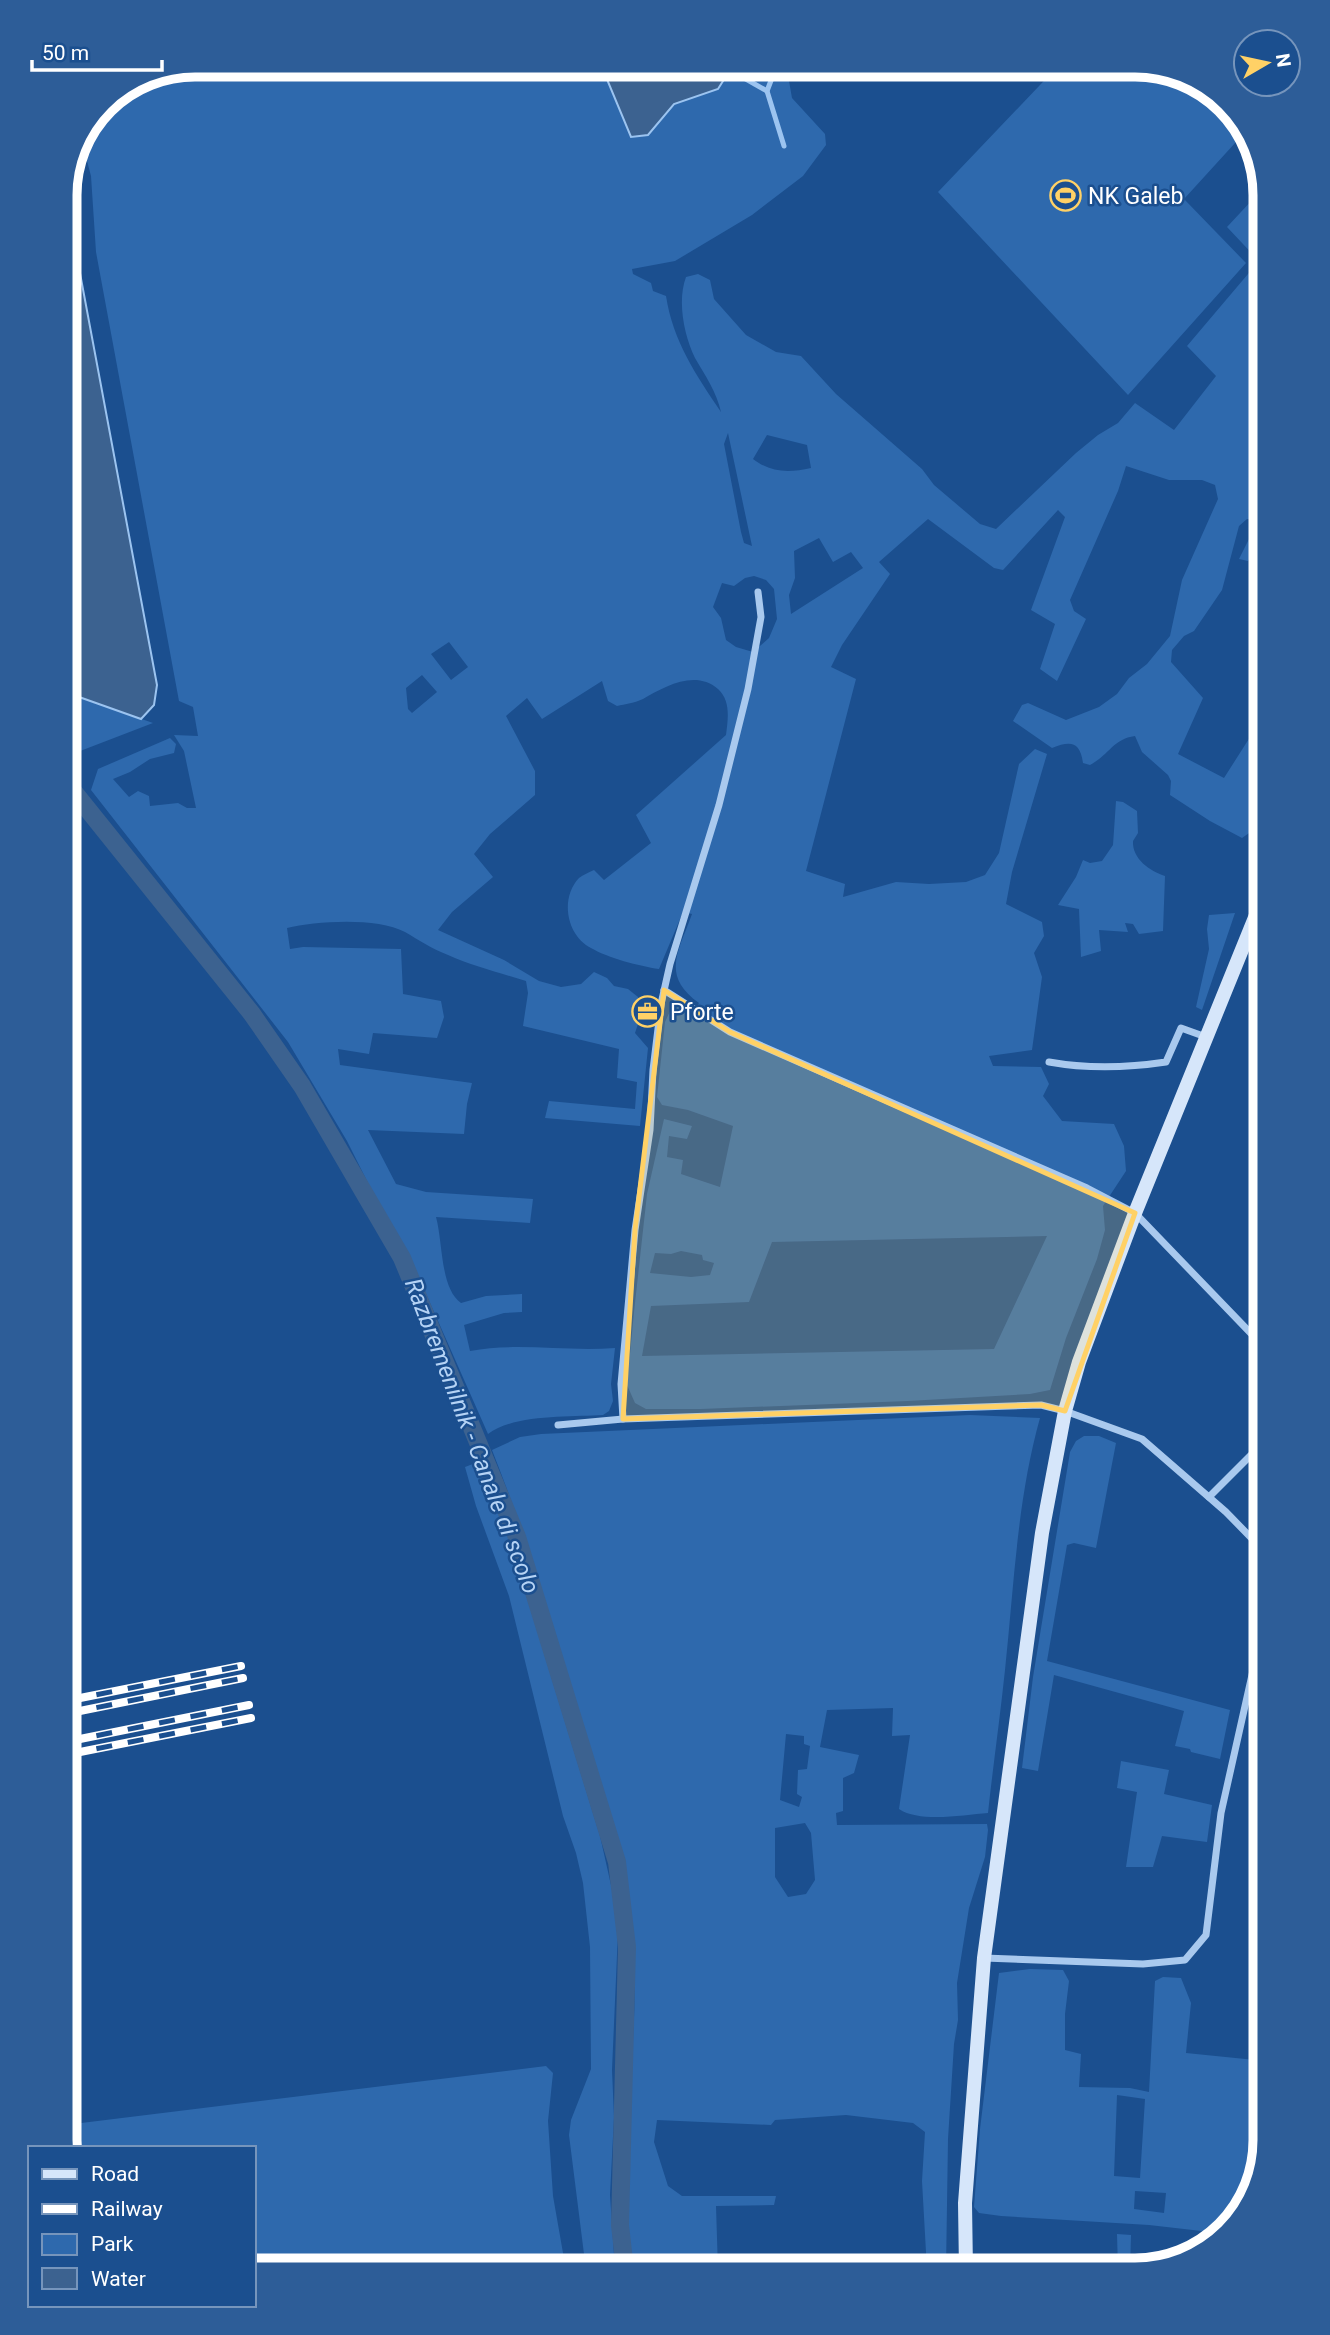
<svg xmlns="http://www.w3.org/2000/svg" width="1330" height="2335" font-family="Roboto,sans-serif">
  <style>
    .green { fill: #2e69ad; fill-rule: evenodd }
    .water { fill: #3c6290; stroke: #9cc4f0; stroke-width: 2 }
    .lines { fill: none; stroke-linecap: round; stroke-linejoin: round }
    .stream { stroke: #9cc4f0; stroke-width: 5 }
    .canal { stroke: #3c6290; stroke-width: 18 }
    .minor { stroke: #a9c9ee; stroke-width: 7 }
    .secondary { stroke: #d6e6fa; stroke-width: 14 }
    .rail-casing { stroke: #fff; stroke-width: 8 }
    .rail { stroke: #1b4f8f; stroke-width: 5; stroke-dasharray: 16; stroke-linecap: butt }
    .marked { fill: #ffd166; fill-opacity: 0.2; stroke: #ffd166; stroke-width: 5; stroke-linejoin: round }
    .labels { text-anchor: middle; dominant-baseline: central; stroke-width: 5; stroke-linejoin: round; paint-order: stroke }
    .poi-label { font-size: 23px; fill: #fff; stroke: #1b4f8f; text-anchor: start }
    .water-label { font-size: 24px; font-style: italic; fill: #b5d3f5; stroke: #1b4f8f }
    .rim { fill: none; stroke: #fff; stroke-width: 9 }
  </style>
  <rect width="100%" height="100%" fill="#1b4f8f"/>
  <g class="green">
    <path d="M 195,65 L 601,65 L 607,78 L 648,135 L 674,104 L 718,89 L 730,70 L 755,65 L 799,65 L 789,81 L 792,98 L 825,134 L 826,145 L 803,176 L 752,215 L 675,261 L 632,269 L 633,274 L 651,283 L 653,291 L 666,296 C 673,341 696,375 721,412 C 717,393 705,375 695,358 C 684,335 677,301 686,277 L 698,274 L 710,280 L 714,299 L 746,335 L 776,352 L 801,356 L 836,394 L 922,469 L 934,485 L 980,524 L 996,529 L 1076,453 L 1098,435 L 1118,423 L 1135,403 L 1174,430 L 1216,376 L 1187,346 L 1259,261 L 1227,227 L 1254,198 L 1256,182 L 1261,176 L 1265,195 L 1265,533 L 1248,561 L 1239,559 L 1253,531 L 1257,519 L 1247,519 L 1239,526 L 1222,590 L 1194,631 L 1184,636 L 1172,650 L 1171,662 L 1203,698 L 1178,754 L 1224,778 L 1252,734 L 1265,738 L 1265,785 L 1255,804 L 1257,815 L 1252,831 L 1242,838 L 1210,821 L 1170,795 L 1171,781 L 1168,775 L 1142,752 L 1135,736 C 1113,739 1109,755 1090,765 L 1083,763 C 1080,741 1070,741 1052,748 L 1013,721 L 1022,705 L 1028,703 L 1066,720 L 1099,707 L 1117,694 L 1129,678 L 1147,664 L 1170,636 L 1182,580 L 1218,499 L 1215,485 L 1202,480 L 1169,480 L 1126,466 L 1118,491 L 1070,600 L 1074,611 L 1086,619 L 1057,681 L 1040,669 L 1055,624 L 1031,610 L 1065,517 L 1058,510 L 1003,570 L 994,568 L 928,519 L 879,562 L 890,574 L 842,645 L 831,667 L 856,679 L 806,871 L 845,884 L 843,897 L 896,882 L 929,884 L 966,882 L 985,875 L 999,853 L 1019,764 L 1035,749 L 1047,754 L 1012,872 L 1006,904 L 1042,922 L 1044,936 L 1034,953 L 1042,977 L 1032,1050 L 989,1056 L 993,1066 L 1041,1067 L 1049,1084 L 1043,1096 L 1062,1121 L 1114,1124 L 1124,1146 L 1126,1171 L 1103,1206 L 1105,1230 L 1097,1259 L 1066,1338 L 1050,1390 L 1030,1394 L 908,1401 L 701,1409 L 646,1409 L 635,1403 L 627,1385 L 634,1312 L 647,1194 L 664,1119 L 692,1126 L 687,1139 L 669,1136 L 667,1157 L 683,1160 L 681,1174 L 720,1187 L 733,1126 L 688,1110 L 662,1105 L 657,1097 L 665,1022 L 671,1009 L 679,1005 L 692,1013 L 699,1003 C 660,975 679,951 692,914 L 683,912 L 659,969 C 639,966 608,958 591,948 C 566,935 560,898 579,878 C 583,875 589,872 594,870 L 604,880 L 651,843 L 636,815 L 726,735 C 728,719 731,701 718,689 C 695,669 664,687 643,699 C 635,703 625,704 617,706 L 608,701 L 602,681 L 542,719 L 527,698 L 506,716 L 535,771 L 535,795 L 490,834 L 474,854 L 493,877 L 452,912 L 438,930 L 504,960 L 539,981 L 561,987 L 581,984 L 594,972 L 607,978 L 614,986 L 628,989 L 638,997 L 641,1015 L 635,1033 L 648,1048 L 640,1126 L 545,1118 L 549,1101 L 635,1109 L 637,1082 L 617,1078 L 619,1049 L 523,1026 L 528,993 L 526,981 C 500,973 473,966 448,955 C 432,949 419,940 405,932 C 377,917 316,921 287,928 L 290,949 L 303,947 L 401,949 L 403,994 L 441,1001 L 444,1017 L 437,1038 L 373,1033 L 369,1054 L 338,1049 L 340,1065 L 472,1083 L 467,1104 L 464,1134 L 368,1130 L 396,1184 L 426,1192 L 533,1199 L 530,1223 L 436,1217 C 443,1242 440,1288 461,1303 L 486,1296 L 522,1294 L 522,1312 L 504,1313 L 464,1325 L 470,1351 C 518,1342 566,1352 615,1348 L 611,1384 L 613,1401 L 609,1411 L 603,1415 C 571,1417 514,1414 488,1434 L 419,1278 L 394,1235 L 347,1141 L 288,1042 L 91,790 L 98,769 L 170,738 L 176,744 L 174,753 L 150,759 L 130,772 L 113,779 L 129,797 L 138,791 L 149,796 L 150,806 L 178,803 L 187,808 L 196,808 L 184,751 L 174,735 L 198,736 L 193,707 L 179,701 L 96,252 L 91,176 L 83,146 L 103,102 L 145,74 ZM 728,433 L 752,546 L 744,543 L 741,532 L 724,444 ZM 767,435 L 807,445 L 811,468 C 789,473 771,473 753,459 ZM 819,538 L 833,562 L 851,552 L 863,568 L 791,614 L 789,595 L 795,578 L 794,551 ZM 754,576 L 766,580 L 774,589 L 777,619 L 769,638 L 753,652 L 736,647 L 726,640 L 721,618 L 713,607 L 722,583 L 734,586 L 745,578 ZM 449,642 L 468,667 L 451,680 L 431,654 ZM 422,675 L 437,692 L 412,713 L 408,709 L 406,688 ZM 1047,1236 L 994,1349 L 642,1356 L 651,1306 L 749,1302 L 772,1242 ZM 681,1251 L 702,1255 L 703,1260 L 714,1263 L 710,1275 L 691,1277 L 650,1273 L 655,1253 L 671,1254 Z"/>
    <polygon points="1059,65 1144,65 1206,86 1246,131 1184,199 1246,263 1128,395 938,192"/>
    <polygon points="65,692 153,723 75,753 65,754"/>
    <path d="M 1116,801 L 1123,802 L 1137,811 L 1138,833 L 1133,841 C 1132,859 1150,871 1165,876 L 1163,931 L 1139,934 L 1133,924 L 1125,923 L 1128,932 L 1099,930 L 1101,951 L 1081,957 L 1079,909 L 1058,905 L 1076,877 L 1083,860 L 1090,863 L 1102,861 L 1113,845 Z"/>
    <polygon points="1235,913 1202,1010 1196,1007 1209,949 1207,929 1209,915"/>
    <path d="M 970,1415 L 1040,1418 C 1017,1500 1014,1586 1005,1670 C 1000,1718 993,1766 988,1813 C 963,1815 920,1823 899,1809 L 910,1735 L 892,1736 L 893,1708 L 827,1710 L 820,1747 L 859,1755 L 854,1773 L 843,1778 L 843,1811 L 836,1813 L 837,1825 L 987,1824 L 988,1830 L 985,1857 L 969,1908 L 957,1983 L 958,2020 L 954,2044 L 948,2139 L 946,2270 L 927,2270 L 922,2181 L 925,2132 L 913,2123 L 846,2115 L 775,2120 L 771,2125 L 657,2120 L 654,2142 L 668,2186 L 682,2196 L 776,2196 L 774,2205 L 716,2206 L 718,2270 L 630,2270 C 627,2247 624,2225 624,2202 C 623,2116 640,2028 633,1942 C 627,1867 605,1799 583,1727 C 556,1633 528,1541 492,1450 L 520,1437 L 541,1434 ZM 786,1734 L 804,1736 L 804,1744 L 810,1746 L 807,1769 L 798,1770 L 797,1794 L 802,1797 L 799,1807 L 780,1800 ZM 805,1823 L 811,1833 L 815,1880 L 806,1894 L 788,1897 L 775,1877 L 775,1828 Z"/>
    <polygon points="1084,1436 1099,1436 1116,1443 1096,1548 1074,1543 1067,1545 1047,1661 1230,1710 1220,1759 1191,1752 1190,1749 1175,1746 1184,1711 1054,1675 1038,1771 1022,1768 1033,1677 1070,1452 1076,1441"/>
    <polygon points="478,1462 510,1542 600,1836 617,1912 618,1932 612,2070 614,2117 610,2195 615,2270 586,2270 569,2135 571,2120 591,2069 590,1947 583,1883 576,1853 563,1816 509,1596 476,1506 465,1467"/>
    <polygon points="1121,1761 1169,1770 1164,1794 1212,1805 1207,1842 1162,1836 1153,1867 1126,1867 1137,1792 1117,1788"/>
    <path d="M 1030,1969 L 1063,1970 L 1069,1981 L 1065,2014 L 1065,2050 L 1081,2054 L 1079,2087 L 1130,2088 L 1149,2092 L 1155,1981 L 1163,1977 L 1181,1978 L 1191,2003 L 1186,2053 L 1265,2061 L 1265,2141 L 1244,2212 L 1219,2233 L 1149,2225 L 1001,2216 L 979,2213 L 974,2207 L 980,2129 L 999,1973 ZM 1117,2095 L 1145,2099 L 1140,2178 L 1114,2176 ZM 1135,2191 L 1166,2193 L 1164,2213 L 1134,2209 Z"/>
    <polygon points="546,2066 553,2073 548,2121 553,2196 566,2270 254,2270 254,2148 66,2148 65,2125"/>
    <polygon points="1117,2234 1131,2235 1130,2270 1118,2270"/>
  </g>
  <g class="water">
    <polygon points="601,65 755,65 730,70 718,89 674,104 648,135 631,137"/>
    <polygon points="65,193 157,685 154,705 141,719 65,692"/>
  </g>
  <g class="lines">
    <g class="stream">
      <polyline points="777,65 767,91 784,146"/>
      <polyline points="730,70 767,91"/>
    </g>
    <polyline class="canal" points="65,781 252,1014 302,1086 402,1258 517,1537 617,1862 627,1947 620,2225 625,2270"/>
    <g class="minor">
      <polyline points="664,990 730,1032 1087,1188 1135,1213 1265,1348"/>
      <path d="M 1049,1062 C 1088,1069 1126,1068 1166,1062 L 1181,1028 L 1206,1037"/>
      <polyline points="623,1419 621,1384 635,1230 650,1130 653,1070 661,1004 670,964 719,805 748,689 761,617 758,592"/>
      <polyline points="558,1425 623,1419 1041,1405 1065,1411 1142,1439 1226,1512 1265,1552"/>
      <polyline points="1209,1497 1265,1441"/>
      <polyline points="984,1958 1143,1964 1185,1960 1206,1935 1221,1813 1265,1617"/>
    </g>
    <polyline class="secondary" points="966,2270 965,2203 984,1958 1042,1533 1065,1411 1079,1362 1135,1213 1265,893"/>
    <defs>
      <g id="rail">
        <polyline points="65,1701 241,1666"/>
        <polyline points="65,1714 243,1678"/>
        <polyline points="65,1742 249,1705"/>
        <polyline points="65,1755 251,1718"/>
      </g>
    </defs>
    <use href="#rail" class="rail-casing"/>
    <use href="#rail" class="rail"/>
  </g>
  <path class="marked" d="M 664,990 L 730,1032 L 1135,1213 L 1065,1411 L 1041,1405 L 623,1419 L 635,1230 Z"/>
  <defs>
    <symbol id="stadium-ring" viewBox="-11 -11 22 22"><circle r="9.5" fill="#1b4f8f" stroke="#ffd166" stroke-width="1.5"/><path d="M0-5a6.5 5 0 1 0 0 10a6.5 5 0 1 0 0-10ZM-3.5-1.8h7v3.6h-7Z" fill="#ffd166"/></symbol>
    <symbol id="office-ring" viewBox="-11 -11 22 22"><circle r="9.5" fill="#1b4f8f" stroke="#ffd166" stroke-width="1.5"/><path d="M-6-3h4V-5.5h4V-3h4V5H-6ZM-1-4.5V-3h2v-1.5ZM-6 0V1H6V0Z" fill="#ffd166"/></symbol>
  </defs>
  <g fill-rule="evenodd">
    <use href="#stadium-ring" x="1048" y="178" width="35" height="35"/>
    <use href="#office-ring" x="630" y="994" width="35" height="35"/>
  </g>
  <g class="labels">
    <g class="poi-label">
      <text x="1088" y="196">NK Galeb</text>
      <text x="670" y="1012">Pforte</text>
    </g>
    <g class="water-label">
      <text transform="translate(472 1436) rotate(69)">Razbremenilnik - Canale di scolo</text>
    </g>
  </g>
  <path d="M0 0H1330V2335H0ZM195 77H1135A118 118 0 0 1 1253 195V2140A118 118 0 0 1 1135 2258H195A118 118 0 0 1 77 2140V195A118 118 0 0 1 195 77Z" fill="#2d5d98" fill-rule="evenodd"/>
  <path class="rim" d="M195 77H1135A118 118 0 0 1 1253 195V2140A118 118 0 0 1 1135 2258H195A118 118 0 0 1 77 2140V195A118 118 0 0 1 195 77Z"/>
  <rect x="28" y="2146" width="228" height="161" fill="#1b4f8f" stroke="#7695bc" stroke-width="2"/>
  <rect x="42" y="2169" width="35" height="10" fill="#d6e6fa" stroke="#7695bc" stroke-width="2"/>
  <text x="91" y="2181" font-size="21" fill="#ffffff">Road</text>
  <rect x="42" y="2204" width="35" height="10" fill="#ffffff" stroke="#7695bc" stroke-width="2"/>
  <text x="91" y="2216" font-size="21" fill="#ffffff">Railway</text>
  <rect x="42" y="2234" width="35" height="21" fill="#2e69ad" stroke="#7695bc" stroke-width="2"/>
  <text x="91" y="2251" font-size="21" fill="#ffffff">Park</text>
  <rect x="42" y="2268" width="35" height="21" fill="#3c6290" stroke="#7695bc" stroke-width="2"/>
  <text x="91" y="2286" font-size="21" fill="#ffffff">Water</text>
  <g transform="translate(1267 63) rotate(81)"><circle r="33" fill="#1b4f8f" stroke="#7695bc" stroke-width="2"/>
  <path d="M0-5L12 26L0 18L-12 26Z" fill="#ffd166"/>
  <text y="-10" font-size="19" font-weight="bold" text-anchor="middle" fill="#ffffff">N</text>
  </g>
  <path d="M32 60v10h130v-10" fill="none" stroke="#ffffff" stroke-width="3.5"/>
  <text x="42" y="60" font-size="21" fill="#ffffff" stroke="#1b4f8f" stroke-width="5" paint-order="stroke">50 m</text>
</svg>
